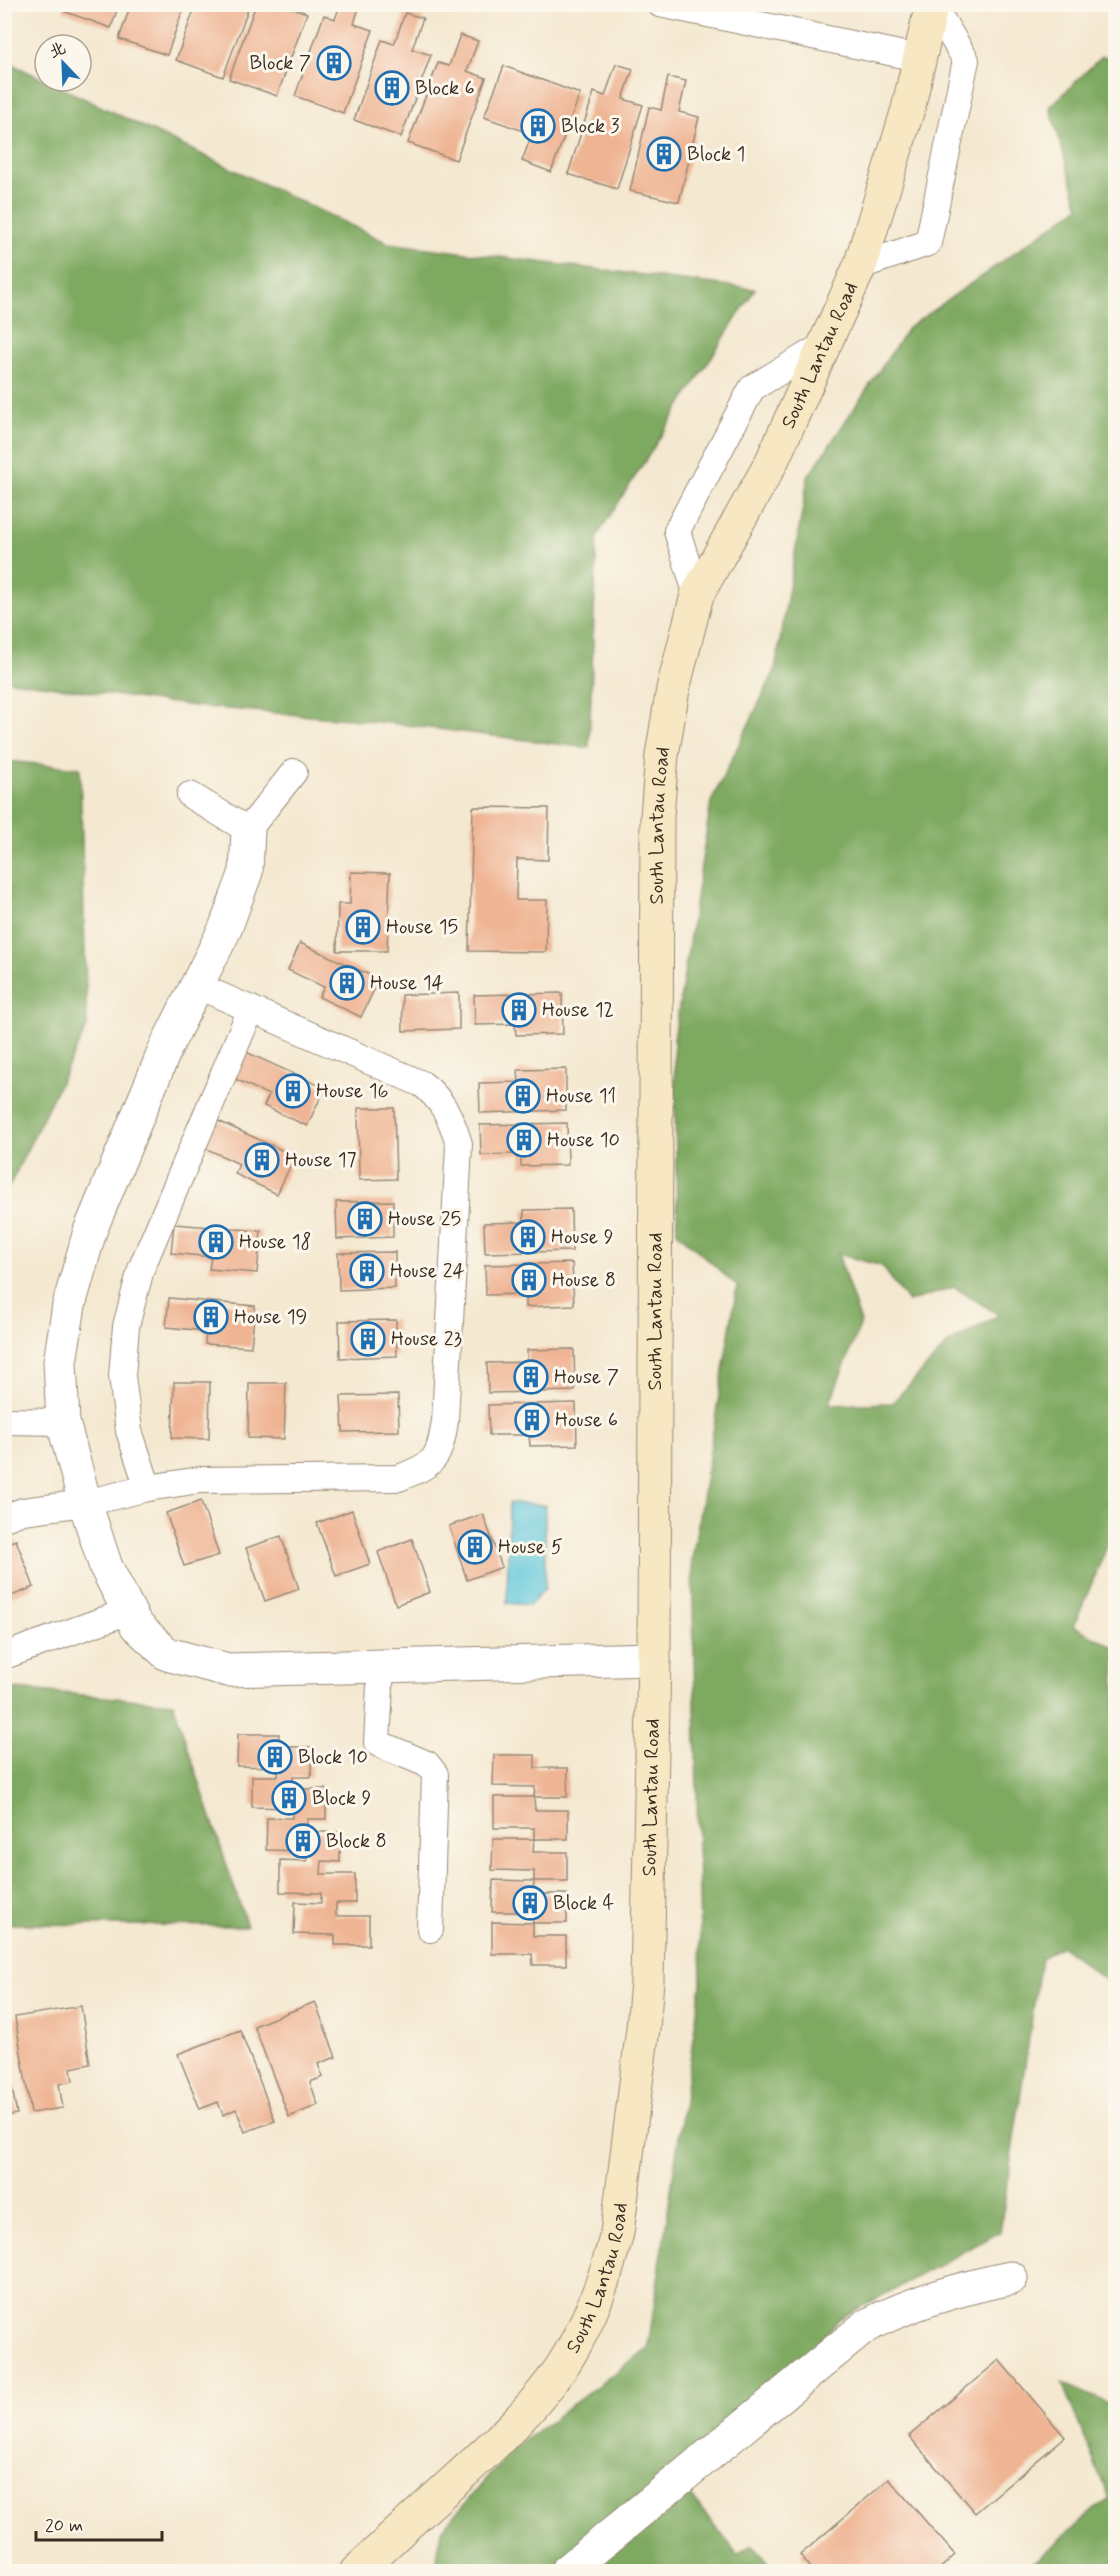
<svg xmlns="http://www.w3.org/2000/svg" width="1120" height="2576" font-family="Mynerve,'LXGW WenKai TC',sans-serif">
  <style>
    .forest { fill: #7ea961; stroke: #5c6a40; stroke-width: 1.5; fill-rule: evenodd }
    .water { fill: #5fc7db; stroke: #4d787c; stroke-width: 1.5 }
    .building { fill: #efb493 }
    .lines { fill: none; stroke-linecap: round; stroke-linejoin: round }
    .lane-casing { stroke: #988977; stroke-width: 28 }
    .street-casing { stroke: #988977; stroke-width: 35 }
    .secondary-casing { stroke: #988977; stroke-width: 35 }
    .lane { stroke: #fff; stroke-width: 26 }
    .street { stroke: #fff; stroke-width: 33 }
    .secondary { stroke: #f7e8c3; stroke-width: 33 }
    .labels { text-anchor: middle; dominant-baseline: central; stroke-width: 6; stroke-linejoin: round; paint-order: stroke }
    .poi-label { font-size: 20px; fill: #3b2a1e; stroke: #fbf7ec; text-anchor: start }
    .street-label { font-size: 20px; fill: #3b2a1e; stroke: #fbf7ec }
  </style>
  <rect width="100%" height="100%" fill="#fbf7ec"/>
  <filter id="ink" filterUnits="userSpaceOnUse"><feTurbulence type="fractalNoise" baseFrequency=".0167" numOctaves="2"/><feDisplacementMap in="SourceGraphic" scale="12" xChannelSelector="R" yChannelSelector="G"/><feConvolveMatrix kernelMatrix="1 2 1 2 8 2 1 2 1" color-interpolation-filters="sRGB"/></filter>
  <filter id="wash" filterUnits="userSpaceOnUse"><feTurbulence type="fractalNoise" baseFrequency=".008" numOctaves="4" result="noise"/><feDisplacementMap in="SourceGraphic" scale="24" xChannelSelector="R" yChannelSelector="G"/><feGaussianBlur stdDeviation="1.35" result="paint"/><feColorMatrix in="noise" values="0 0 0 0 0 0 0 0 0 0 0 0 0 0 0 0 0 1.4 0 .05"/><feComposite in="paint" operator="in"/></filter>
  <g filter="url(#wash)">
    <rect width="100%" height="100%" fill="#f4e8d0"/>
    <g class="forest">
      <path d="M 1102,56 L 1115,59 L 1115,1367 L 1112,1366 L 1116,1375 L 1116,1525 L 1074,1626 L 1115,1648 L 1115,1973 L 1106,1981 L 1062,1946 L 1041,1958 L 1000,2232 L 839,2319 L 686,2490 L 738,2555 L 753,2545 L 774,2571 L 435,2572 L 441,2530 L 513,2449 L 648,2348 L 701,1984 L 692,1560 L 737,1286 L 677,1232 L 674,1039 L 711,802 L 775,670 L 808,477 L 908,328 L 1079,207 L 1050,107 ZM 838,1254 L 882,1266 L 908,1302 L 954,1287 L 999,1315 L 948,1344 L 892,1403 L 829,1405 L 861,1323 Z"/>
      <polygon points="5,61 388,243 755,289 597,536 589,748 383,722 194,706 5,680"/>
      <polygon points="5,761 80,768 87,1027 5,1195"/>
      <polygon points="4,1688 173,1703 247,1926 5,1924"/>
      <polygon points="1062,2383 1115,2406 1115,2571 1023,2571 1109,2498"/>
    </g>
    <polygon class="water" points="509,1503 545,1505 545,1588 530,1605 507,1603"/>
    <g id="blocks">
      <g class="building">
        <polygon points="66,4 119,4 111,28 63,11"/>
        <polygon points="131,4 185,4 167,55 119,39"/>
        <polygon points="196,4 250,4 223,77 176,60"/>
        <polygon points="256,4 289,4 288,7 307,13 277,96 229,79"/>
        <polygon points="341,4 360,4 354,24 373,30 343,113 295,96 324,15 335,19"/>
        <polygon points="405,13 423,18 412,49 431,55 401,137 354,120 382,40 394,44"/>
        <polygon points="460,35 478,41 467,71 486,78 456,160 408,143 438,63 449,66"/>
        <polygon points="616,64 633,69 623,99 643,105 617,189 568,174 594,92 605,96"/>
        <polygon points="504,66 580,94 551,172 522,161 532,134 484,117"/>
        <polygon points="668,77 686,81 679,112 699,117 679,202 630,191 649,107 661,110"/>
        <polygon points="473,807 549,808 548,860 517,859 516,900 547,900 546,952 469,951"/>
        <polygon points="351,872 390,873 387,951 337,951 338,904 350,904"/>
        <polygon points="300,943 379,979 361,1017 319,997 324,987 288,970"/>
        <polygon points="459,993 459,1029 403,1031 402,995"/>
        <polygon points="562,993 563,1034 516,1035 515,1024 475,1025 474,995"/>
        <polygon points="246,1052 325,1088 307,1126 264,1106 269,1095 233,1078"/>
        <polygon points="566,1069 566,1110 480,1113 479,1083 519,1082 518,1070"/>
        <polygon points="358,1108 394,1108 396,1179 359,1180"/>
        <polygon points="216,1120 295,1156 277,1194 235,1174 239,1164 203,1147"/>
        <polygon points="567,1123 568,1165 521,1166 521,1154 481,1155 480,1125"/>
        <polygon points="393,1201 393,1237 337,1239 336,1202"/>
        <polygon points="571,1209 572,1251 485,1253 484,1223 524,1222 524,1210"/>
        <polygon points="174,1224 261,1231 257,1273 209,1269 211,1257 171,1253"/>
        <polygon points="395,1252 395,1288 339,1290 338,1253"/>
        <polygon points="572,1263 574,1305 526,1307 526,1294 486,1295 485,1265"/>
        <polygon points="169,1298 255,1306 251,1347 205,1344 206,1331 166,1327"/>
        <polygon points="396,1320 397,1356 340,1358 339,1321"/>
        <polygon points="574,1349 575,1391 488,1393 487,1363 527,1362 527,1350"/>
        <polygon points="174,1382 210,1382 209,1439 172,1438"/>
        <polygon points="249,1383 286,1383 284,1439 248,1438"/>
        <polygon points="398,1395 399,1431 343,1432 341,1396"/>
        <polygon points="576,1403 577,1445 530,1446 529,1435 489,1435 488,1405"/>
        <polygon points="201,1501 219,1555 184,1566 166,1513"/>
        <polygon points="352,1510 370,1564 336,1576 317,1523"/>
        <polygon points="483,1514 502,1567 467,1580 449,1526"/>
        <polygon points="281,1536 299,1589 265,1601 246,1548"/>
        <polygon points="412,1539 430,1592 396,1605 378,1552"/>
        <polygon points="16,1540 34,1587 4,1599 4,1544"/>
        <polygon points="238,1734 279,1734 278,1747 312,1747 311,1777 293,1777 293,1789 326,1789 326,1819 307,1819 307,1832 340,1832 340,1862 322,1861 321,1874 355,1874 355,1903 336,1903 336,1916 369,1916 369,1945 335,1945 335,1935 294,1934 295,1902 321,1903 321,1893 280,1892 280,1860 307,1861 307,1851 266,1850 267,1818 292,1818 292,1808 252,1807 252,1776 278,1776 278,1767 237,1766"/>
        <polygon points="494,1755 535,1755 535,1768 568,1768 567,1797 534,1797 535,1787 493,1786"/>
        <polygon points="494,1797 534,1797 535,1810 568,1810 568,1839 534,1839 534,1828 494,1828"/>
        <polygon points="493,1839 534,1839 533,1852 567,1852 567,1881 534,1881 533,1894 567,1894 567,1923 533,1923 533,1912 492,1912 493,1880 534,1881 534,1871 492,1870"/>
        <polygon points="492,1922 533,1923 533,1936 566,1936 566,1965 533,1965 532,1954 492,1954"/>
        <polygon points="315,2002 336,2057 318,2064 323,2077 310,2082 318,2105 289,2117 254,2026"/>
        <polygon points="81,2006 90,2064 71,2068 73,2081 59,2084 63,2108 31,2113 15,2017"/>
        <polygon points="240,2030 275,2121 245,2132 236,2109 223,2115 218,2102 200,2109 178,2054"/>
        <polygon points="4,2047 17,2114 4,2116"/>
        <polygon points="999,2360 1065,2437 975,2513 909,2436"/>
        <polygon points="889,2479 955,2555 936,2572 813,2572 800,2555"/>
      </g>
    </g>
  </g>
  <g filter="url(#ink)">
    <use href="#blocks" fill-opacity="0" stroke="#988977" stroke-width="1.5"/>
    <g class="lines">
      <defs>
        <g id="lane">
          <polyline points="660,4 918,58"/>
          <polyline points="860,266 928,243 966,60 932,4"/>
          <polyline points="697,595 677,531 752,388 824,345"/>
          <polyline points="190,795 248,830 294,772"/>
          <polyline points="4,1421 63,1422"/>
          <polyline points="148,1488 129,1431 122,1376 126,1326 141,1269 251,1009"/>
          <path d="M 4,1518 L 23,1511 L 85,1503 L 148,1488 L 200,1480 L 399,1478 C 436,1463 439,1460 445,1421 L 459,1144 C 452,1120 443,1100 422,1084 L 198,986"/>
          <polyline points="4,1656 129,1611"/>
          <polyline points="381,1666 377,1743 427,1764 435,1774 430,1929"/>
        </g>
        <g id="street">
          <polyline points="248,830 246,872 225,929 167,1045 90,1231 69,1305 60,1362 63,1422 85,1503 106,1567 136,1625 167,1654 228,1670 654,1659"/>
          <path d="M 566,2572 L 866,2326 C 912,2302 960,2288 1011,2278"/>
        </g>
        <g id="secondary">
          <path id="s1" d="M 356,2572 C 391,2539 426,2507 461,2475 C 497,2442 533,2409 561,2368 C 588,2327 605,2281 617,2233 L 643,2028 L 647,1981 L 654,1659 L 657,816 L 662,755 L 673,689 L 697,595 L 771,463 L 860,266 L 908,109 L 932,4"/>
        </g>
      </defs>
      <use href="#lane" class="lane-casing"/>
      <use href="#street" class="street-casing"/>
      <use href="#secondary" class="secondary-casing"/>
      <use href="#lane" class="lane"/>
      <use href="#street" class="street"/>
      <use href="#secondary" class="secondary"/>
    </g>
  </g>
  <defs>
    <symbol id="building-ring" viewBox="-11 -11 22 22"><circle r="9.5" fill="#fbf7ec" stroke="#1f6fb2" stroke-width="1.5"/><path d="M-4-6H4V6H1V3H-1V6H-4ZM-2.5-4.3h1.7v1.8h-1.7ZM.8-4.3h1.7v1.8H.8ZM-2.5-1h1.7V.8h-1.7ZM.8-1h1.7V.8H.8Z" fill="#1f6fb2"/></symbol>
  </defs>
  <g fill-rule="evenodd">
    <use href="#building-ring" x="315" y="44" width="38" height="38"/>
    <use href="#building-ring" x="373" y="69" width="38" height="38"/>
    <use href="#building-ring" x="519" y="107" width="38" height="38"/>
    <use href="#building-ring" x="645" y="135" width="38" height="38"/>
    <use href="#building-ring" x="344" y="908" width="38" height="38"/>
    <use href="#building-ring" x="328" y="964" width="38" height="38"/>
    <use href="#building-ring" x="500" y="991" width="38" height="38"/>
    <use href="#building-ring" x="274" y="1072" width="38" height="38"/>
    <use href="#building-ring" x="504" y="1077" width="38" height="38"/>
    <use href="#building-ring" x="505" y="1121" width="38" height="38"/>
    <use href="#building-ring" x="243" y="1141" width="38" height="38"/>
    <use href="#building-ring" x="346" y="1200" width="38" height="38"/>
    <use href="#building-ring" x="509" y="1218" width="38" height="38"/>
    <use href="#building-ring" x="197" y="1223" width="38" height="38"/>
    <use href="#building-ring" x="348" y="1252" width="38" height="38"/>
    <use href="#building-ring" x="510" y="1261" width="38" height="38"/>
    <use href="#building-ring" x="192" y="1298" width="38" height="38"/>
    <use href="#building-ring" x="349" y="1320" width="38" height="38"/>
    <use href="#building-ring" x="512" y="1358" width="38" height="38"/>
    <use href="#building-ring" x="513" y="1401" width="38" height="38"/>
    <use href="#building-ring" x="456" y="1528" width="38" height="38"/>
    <use href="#building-ring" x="256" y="1738" width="38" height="38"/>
    <use href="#building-ring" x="270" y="1779" width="38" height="38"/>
    <use href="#building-ring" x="284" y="1822" width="38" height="38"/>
    <use href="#building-ring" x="511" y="1884" width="38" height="38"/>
  </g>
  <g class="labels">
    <g class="poi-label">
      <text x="311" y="63" text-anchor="end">Block 7</text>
      <text x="415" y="88">Block 6</text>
      <text x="561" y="126">Block 3</text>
      <text x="687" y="154">Block 1</text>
      <text x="386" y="927">House 15</text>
      <text x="370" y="983">House 14</text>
      <text x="542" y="1010">House 12</text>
      <text x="316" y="1091">House 16</text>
      <text x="546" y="1096">House 11</text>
      <text x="547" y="1140">House 10</text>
      <text x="285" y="1160">House 17</text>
      <text x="388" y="1219">House 25</text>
      <text x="551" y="1237">House 9</text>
      <text x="239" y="1242">House 18</text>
      <text x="390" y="1271">House 24</text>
      <text x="552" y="1280">House 8</text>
      <text x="234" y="1317">House 19</text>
      <text x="391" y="1339">House 23</text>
      <text x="554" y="1377">House 7</text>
      <text x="555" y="1420">House 6</text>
      <text x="498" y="1547">House 5</text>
      <text x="298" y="1757">Block 10</text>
      <text x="312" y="1798">Block 9</text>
      <text x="326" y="1841">Block 8</text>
      <text x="553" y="1903">Block 4</text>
    </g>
    <g class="street-label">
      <text stroke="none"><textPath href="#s1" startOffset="2350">South Lantau Road</textPath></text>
      <text stroke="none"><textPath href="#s1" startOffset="1846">South Lantau Road</textPath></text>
      <text stroke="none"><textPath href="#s1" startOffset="1360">South Lantau Road</textPath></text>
      <text stroke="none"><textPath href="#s1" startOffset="874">South Lantau Road</textPath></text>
      <text stroke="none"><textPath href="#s1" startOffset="388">South Lantau Road</textPath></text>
    </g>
  </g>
  <rect width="1120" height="2576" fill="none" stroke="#fbf7ec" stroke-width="24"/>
  <g transform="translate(63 63) rotate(337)"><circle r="28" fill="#fbf7ec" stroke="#aea59a" stroke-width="1.5"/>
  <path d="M0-4.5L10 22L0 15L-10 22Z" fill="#1f6fb2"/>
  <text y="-9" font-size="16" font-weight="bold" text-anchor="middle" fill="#3b2a1e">北</text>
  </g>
  <path d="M36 2531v9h126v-9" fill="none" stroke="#3b2a1e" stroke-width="3"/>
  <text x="45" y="2531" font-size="18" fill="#3b2a1e" stroke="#fbf7ec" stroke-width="4.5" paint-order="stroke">20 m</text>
</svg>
